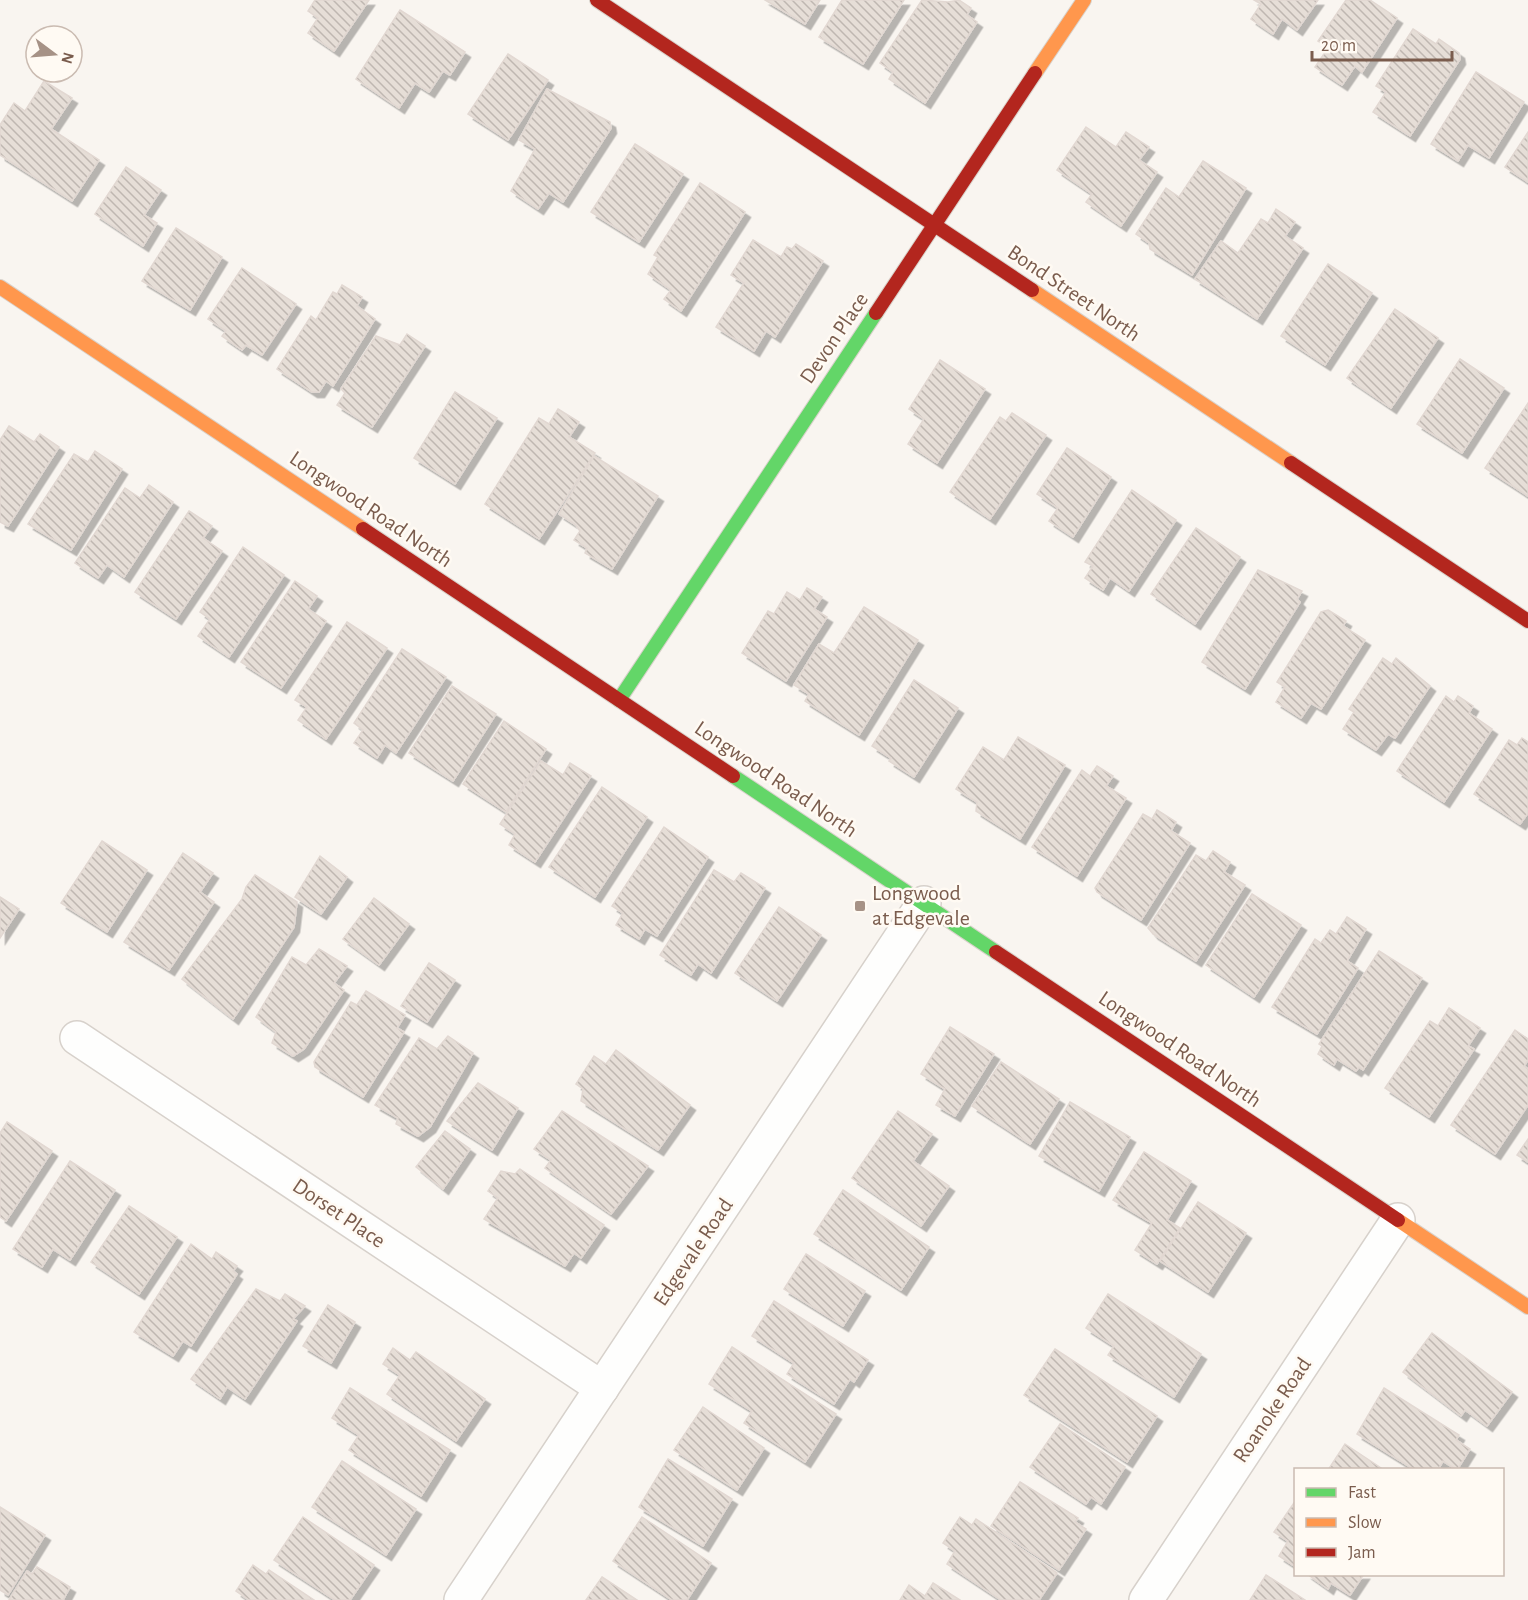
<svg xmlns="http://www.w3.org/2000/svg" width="1528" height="1600" font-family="'Alegreya Sans',sans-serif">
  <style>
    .building { fill: url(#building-back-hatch); stroke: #e2d8d2; stroke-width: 1.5; filter: url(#shadow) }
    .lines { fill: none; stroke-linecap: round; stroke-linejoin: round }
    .street-casing { stroke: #d7d1cb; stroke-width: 36 }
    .fast-casing { stroke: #d9d2cb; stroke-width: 16 }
    .slow-casing { stroke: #d9d2cb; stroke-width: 16 }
    .jam-casing { stroke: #d9d2cb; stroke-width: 16 }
    .street { stroke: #fefefd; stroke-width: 33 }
    .fast { stroke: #63d668; stroke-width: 14 }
    .slow { stroke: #ff974d; stroke-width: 14 }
    .jam { stroke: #b3261e; stroke-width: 14 }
    .poi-dot { fill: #a69286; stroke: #fffaf3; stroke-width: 2 }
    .labels { text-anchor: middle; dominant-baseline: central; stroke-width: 5; stroke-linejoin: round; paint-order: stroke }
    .street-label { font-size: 22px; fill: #7a5c4d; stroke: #fffaf3 }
    .poi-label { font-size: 22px; fill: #7a5c4d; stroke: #fffaf3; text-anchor: start }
  </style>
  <defs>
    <pattern id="building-back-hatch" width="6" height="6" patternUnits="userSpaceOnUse" patternTransform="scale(1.5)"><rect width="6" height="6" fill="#e6ded7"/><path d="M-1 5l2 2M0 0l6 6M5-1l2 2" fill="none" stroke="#bfb7b1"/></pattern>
    <filter id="shadow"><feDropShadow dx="5.5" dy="5.5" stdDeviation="0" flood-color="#0004"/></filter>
  </defs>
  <rect width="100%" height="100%" fill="#f9f5f0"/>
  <g class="building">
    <polygon points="315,0 369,0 334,51 308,33 318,18 308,11"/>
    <polygon points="765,0 820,0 805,24"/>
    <polygon points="842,0 904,0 863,64 819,37"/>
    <polygon points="922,0 948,2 959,0 971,8 967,15 977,22 925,103 889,79 893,72 880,63"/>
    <polygon points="1254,0 1318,0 1297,30 1282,19 1273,34 1251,19 1261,4"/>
    <polygon points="1346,0 1370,0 1397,18 1362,72 1355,66 1342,85 1315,67 1328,48 1318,41"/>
    <polygon points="400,10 465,52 450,75 443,71 429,92 415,83 399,108 356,79"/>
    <polygon points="1413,29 1436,44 1439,39 1459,53 1460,59 1410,136 1373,112 1386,92 1376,86"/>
    <polygon points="508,54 548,80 508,140 468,114"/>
    <polygon points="1476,72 1524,102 1489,158 1468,145 1458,161 1431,144"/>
    <polygon points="44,81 72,98 51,129 99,160 72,201 0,155 0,125 14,103 25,111"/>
    <polygon points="547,89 610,122 611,128 563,202 549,193 538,209 511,191 535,149 519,140"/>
    <polygon points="1086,127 1116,147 1126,132 1149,147 1139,160 1157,172 1121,226 1086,202 1092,194 1057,170"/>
    <polygon points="1528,132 1528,182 1505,167"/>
    <polygon points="635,144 683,174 639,242 591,212"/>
    <polygon points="1203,161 1246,188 1192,275 1150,249 1149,243 1136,234 1166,188 1179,197"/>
    <polygon points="126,167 161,190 144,215 157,223 143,246 95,214"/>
    <polygon points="700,183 745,212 681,311 664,299 671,290 648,274 658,257 654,255"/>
    <polygon points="1276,209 1295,222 1285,236 1303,248 1257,319 1195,279 1221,241 1238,253 1261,219 1268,223"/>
    <polygon points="176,228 222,257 190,310 142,281"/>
    <polygon points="753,240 781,257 787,247 792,249 796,244 823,261 775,337 766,331 754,351 716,327 744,283 731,275"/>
    <polygon points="1328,264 1372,293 1325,365 1281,336"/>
    <polygon points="242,268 296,304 262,355 246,345 242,350 222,336 226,331 208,319"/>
    <polygon points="342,285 362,297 357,306 375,319 333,386 326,381 319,392 312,392 277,369 311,316 316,320 333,292 337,294"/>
    <polygon points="1395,309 1438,338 1391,408 1347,378"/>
    <polygon points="407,334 425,346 372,427 337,405 345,393 341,389 376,336 400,345"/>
    <polygon points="1460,359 1504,388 1462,453 1417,424"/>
    <polygon points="940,360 985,389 937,463 908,444 924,419 909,409"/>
    <polygon points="455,392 497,418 455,484 414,458"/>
    <polygon points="1528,403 1528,496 1485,468"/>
    <polygon points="558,409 579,422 569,437 595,453 539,539 485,504 539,418 549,424"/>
    <polygon points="1012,413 1046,435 990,519 950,492 1000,417 1006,421"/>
    <polygon points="9,426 34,442 40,434 59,447 8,526 0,522 0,440"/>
    <polygon points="1067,448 1111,477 1073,537 1049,521 1058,508 1037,494"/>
    <polygon points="95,451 122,469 71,550 28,524 74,454 88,462"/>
    <polygon points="594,456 658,496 612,569 585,553 587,548 574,540 580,531 576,525 559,514"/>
    <polygon points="149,485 173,502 124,577 107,565 98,578 75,563 125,488 140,498"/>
    <polygon points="1132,490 1176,520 1129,591 1110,578 1103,590 1085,578 1093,566 1085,562"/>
    <polygon points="189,511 212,526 203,538 222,551 176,619 135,592"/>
    <polygon points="1196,528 1240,557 1195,624 1151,594"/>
    <polygon points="243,547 284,575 229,657 198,636 210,619 200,612"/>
    <polygon points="1258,570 1302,591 1297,599 1300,602 1245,689 1202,662"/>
    <polygon points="295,581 317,596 308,609 326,621 281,688 241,662"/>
    <polygon points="807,588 822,597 814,609 827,617 786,681 742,653 768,611 774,614 787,592 800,600"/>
    <polygon points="864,607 918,640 859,735 805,701 809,694 794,685 819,644 834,653"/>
    <polygon points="1328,610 1346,621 1343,626 1365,640 1321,709 1311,703 1301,718 1276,702 1285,687 1277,682 1321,612"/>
    <polygon points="347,622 387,648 326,739 298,720 307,707 295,700"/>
    <polygon points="402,649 446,677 396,753 385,745 377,758 354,743 363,730 354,723"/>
    <polygon points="1383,658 1392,664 1396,658 1430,686 1395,738 1388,734 1376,750 1343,729 1354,712 1349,709"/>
    <polygon points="914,680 958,708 914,777 889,761 891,758 872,746"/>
    <polygon points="452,686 496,714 453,781 409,753"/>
    <polygon points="1446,696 1454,702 1458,696 1473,706 1469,713 1492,729 1444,802 1397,771"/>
    <polygon points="504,721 546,749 506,812 463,784"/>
    <polygon points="1018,737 1065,765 1020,839 976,811 977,802 956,789 983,747 1004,760"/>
    <polygon points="1522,738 1528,742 1528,813 1520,824 1474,794 1509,740 1517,745"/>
    <polygon points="541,761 563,775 570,763 591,776 535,862 509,845 515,834 500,824"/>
    <polygon points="1097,766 1113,776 1106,786 1126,798 1077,876 1032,847 1082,770 1090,776"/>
    <polygon points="602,787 647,817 595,897 549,867"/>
    <polygon points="1157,810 1176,822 1171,831 1190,843 1141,920 1097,892 1095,888 1143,814 1152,819"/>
    <polygon points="664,827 708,857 657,936 645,929 639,939 616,925 623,913 612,906"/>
    <polygon points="102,841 147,870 107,932 61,903"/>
    <polygon points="1213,851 1230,862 1224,872 1245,885 1196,961 1153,934 1148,928 1196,855 1206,861"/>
    <polygon points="183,853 213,873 200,892 214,902 169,970 124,942"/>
    <polygon points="320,856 347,877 321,914 295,897"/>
    <polygon points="714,870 734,882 741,873 765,888 711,973 698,964 691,975 660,955"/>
    <polygon points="255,875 297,902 294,927 233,1019 182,979 242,899 246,887"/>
    <polygon points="1252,894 1301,925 1254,997 1206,965"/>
    <polygon points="0,897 19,909 0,938"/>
    <polygon points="374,898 409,924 379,965 343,939"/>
    <polygon points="779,907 821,935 777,1001 735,973"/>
    <polygon points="1347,917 1366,929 1347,961 1358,968 1317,1034 1272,1007 1315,939 1321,943 1330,930 1336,934"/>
    <polygon points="319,949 347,966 334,983 344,990 304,1049 293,1056 272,1043 276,1032 256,1017 292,957 306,965"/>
    <polygon points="1379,951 1422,978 1363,1070 1359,1067 1356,1071 1337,1059 1334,1065 1318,1054 1322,1046 1319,1044"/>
    <polygon points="429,963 455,980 427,1022 401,1006"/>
    <polygon points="366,991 405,1015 397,1028 404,1032 363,1097 315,1067 314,1062 351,1002 357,1005"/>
    <polygon points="1449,1008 1480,1028 1468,1046 1474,1049 1429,1117 1385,1088 1430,1021 1438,1026"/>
    <polygon points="950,1027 994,1054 955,1116 936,1105 945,1089 921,1074"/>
    <polygon points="1515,1030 1528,1039 1528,1060 1524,1066 1528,1069 1528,1105 1495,1154 1451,1125"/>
    <polygon points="448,1036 473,1053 430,1127 418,1136 396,1124 398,1118 375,1105 419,1038 437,1049"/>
    <polygon points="616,1050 690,1105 658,1150 581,1101 583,1089 576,1084 594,1056 606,1064"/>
    <polygon points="1001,1062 1059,1099 1030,1144 972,1106"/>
    <polygon points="478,1083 518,1108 492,1150 447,1121"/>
    <polygon points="1070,1102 1130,1137 1099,1191 1039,1156"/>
    <polygon points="562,1111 648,1166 611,1214 545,1168 551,1160 534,1149"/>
    <polygon points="898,1111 932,1134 913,1161 949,1186 921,1226 852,1178"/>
    <polygon points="7,1122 52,1151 6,1221 0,1217 0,1133"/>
    <polygon points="445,1131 470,1149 443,1189 416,1167"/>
    <polygon points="1528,1139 1528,1162 1517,1155"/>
    <polygon points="1144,1152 1191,1181 1167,1220 1180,1228 1157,1264 1135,1250 1152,1223 1113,1200"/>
    <polygon points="70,1161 115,1190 70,1260 53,1249 42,1267 13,1249"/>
    <polygon points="520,1169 604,1225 581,1258 574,1253 565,1266 484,1219 498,1198 488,1191 501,1171 515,1174"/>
    <polygon points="843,1190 929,1247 901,1290 814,1234"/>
    <polygon points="1198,1202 1246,1233 1208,1292 1160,1261"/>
    <polygon points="129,1206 177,1237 139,1294 91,1262"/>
    <polygon points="191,1244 212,1259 216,1252 237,1266 233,1271 237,1274 191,1346 183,1341 173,1356 134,1332"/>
    <polygon points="806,1254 865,1291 843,1326 784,1289"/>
    <polygon points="256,1289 280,1301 285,1294 305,1306 293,1319 297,1321 245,1399 227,1387 220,1399 191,1379"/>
    <polygon points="1108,1294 1201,1354 1174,1397 1108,1355 1114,1346 1086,1328"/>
    <polygon points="774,1301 868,1360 854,1382 850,1379 834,1404 787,1374 794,1363 752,1336"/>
    <polygon points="328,1305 355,1322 331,1363 303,1346"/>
    <polygon points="1432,1333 1512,1392 1487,1426 1465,1410 1461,1416 1403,1372"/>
    <polygon points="732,1347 836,1414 805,1462 744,1423 752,1411 709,1384"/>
    <polygon points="393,1348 410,1360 416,1352 485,1399 456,1441 387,1394 400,1375 383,1364"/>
    <polygon points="1055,1349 1157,1416 1127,1462 1024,1395"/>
    <polygon points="350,1388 450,1450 421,1496 349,1450 359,1435 332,1418"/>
    <polygon points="1384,1388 1459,1435 1456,1440 1470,1449 1457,1470 1443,1461 1438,1470 1415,1470 1357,1434"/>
    <polygon points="703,1407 764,1448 737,1490 674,1450"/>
    <polygon points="1060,1424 1125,1467 1101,1504 1091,1497 1086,1504 1030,1467"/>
    <polygon points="1345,1444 1384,1470 1328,1470"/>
    <polygon points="668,1459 732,1499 703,1546 639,1507"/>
    <polygon points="342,1461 416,1509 386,1555 312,1507"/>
    <polygon points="1020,1482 1078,1518 1075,1522 1086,1529 1059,1570 991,1526"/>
    <polygon points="1296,1500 1296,1567 1279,1556 1288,1541 1274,1532"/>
    <polygon points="0,1507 45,1535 8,1595 0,1590"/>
    <polygon points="303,1517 374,1565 350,1600 335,1600 274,1560"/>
    <polygon points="642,1517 711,1563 687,1600 672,1600 613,1561"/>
    <polygon points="960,1517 972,1525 976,1519 1057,1573 1039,1600 1001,1600 947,1564 955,1551 943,1543"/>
    <polygon points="253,1565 266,1574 269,1570 314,1600 249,1600 236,1591"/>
    <polygon points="37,1567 70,1587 63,1600 9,1600 27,1571 32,1574"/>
    <polygon points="1307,1574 1364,1574 1350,1595 1331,1583 1328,1589"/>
    <polygon points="1266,1575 1305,1600 1250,1600"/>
    <polygon points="602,1577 637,1600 586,1600"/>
    <polygon points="933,1583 960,1600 900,1600 909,1585 925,1596"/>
  </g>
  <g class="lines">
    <defs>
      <g id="street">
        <polyline points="77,1038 602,1388"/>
        <polyline points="461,1600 924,903"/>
        <polyline points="1146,1600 1398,1220"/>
      </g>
      <g id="fast">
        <polyline points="619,700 876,313"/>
        <polyline points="733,776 996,952"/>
      </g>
      <g id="slow">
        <polyline points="1035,73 1084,0"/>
        <polyline points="0,287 363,529"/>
        <polyline points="1032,290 1291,463"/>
        <polyline points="1398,1220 1528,1307"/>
      </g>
      <g id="jam">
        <polyline points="597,0 1032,290"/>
        <polyline points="876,313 1035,73"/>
        <polyline points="1291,463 1528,621"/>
        <polyline points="363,529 733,776"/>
        <polyline points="996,952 1398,1220"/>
      </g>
    </defs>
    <use href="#street" class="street-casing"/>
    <use href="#fast" class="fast-casing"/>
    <use href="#slow" class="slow-casing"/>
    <use href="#jam" class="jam-casing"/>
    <use href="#street" class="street"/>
    <use href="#fast" class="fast"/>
    <use href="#slow" class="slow"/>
    <use href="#jam" class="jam"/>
  </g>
  <rect class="poi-dot" x="854" y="900" width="12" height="12" rx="3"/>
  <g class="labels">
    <g class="street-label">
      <text transform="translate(1074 293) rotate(34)">Bond Street North</text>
      <text transform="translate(834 338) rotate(-56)">Devon Place</text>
      <text transform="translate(371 509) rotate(34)">Longwood Road North</text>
      <text transform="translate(776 779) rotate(34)">Longwood Road North</text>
      <text transform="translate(1180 1049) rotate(34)">Longwood Road North</text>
      <text transform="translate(339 1213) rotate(34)">Dorset Place</text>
      <text transform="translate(693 1252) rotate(-56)">Edgevale Road</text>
      <text transform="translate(1272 1410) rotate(-56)">Roanoke Road</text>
    </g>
    <g class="poi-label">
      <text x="872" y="893">Longwood<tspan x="872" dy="25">at Edgevale</tspan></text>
    </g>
  </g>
  <rect x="1294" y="1468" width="210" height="108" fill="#fffaf3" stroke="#cabbb1" stroke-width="1.5"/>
  <rect x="1306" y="1488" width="30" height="9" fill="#63d668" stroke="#cabbb1" stroke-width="1.5"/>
  <text x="1348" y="1498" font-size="18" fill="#7a5c4d">Fast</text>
  <rect x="1306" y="1518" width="30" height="9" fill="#ff974d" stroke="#cabbb1" stroke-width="1.5"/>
  <text x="1348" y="1528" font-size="18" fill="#7a5c4d">Slow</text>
  <rect x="1306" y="1548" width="30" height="9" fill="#b3261e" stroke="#cabbb1" stroke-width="1.5"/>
  <text x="1348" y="1558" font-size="18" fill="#7a5c4d">Jam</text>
  <g transform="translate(54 54) rotate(106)"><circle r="28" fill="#fffaf3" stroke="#cabbb1" stroke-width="1.5"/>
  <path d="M0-4.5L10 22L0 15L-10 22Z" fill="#a69286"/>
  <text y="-9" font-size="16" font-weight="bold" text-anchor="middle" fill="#7a5c4d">N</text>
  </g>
  <path d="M1312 51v9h140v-9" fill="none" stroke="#7a5c4d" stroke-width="3"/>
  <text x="1321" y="51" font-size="18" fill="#7a5c4d" stroke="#fffaf3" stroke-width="4.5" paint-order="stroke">20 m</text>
</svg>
